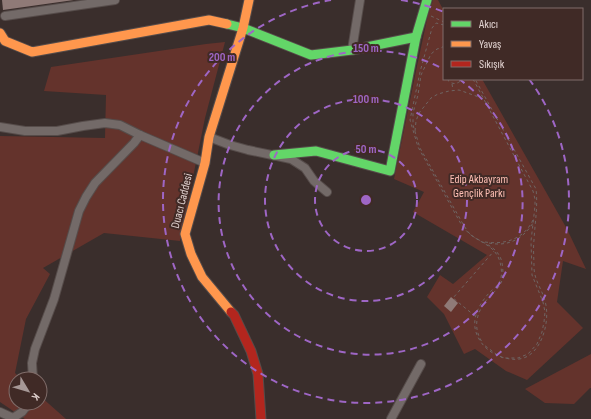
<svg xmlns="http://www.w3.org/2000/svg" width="591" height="419" font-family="'Sofia Sans Condensed',sans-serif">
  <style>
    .green { fill: #64332c }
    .building { fill: #8f7a77 }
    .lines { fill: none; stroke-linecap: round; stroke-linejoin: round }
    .street-casing { stroke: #564c4a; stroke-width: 10 }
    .fast-casing { stroke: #564c4a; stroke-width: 11 }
    .slow-casing { stroke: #564c4a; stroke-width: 11 }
    .jam-casing { stroke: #564c4a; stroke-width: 11 }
    .path { stroke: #6f6563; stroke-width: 1; stroke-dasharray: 3 3; stroke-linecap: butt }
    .street { stroke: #736a68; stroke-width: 8 }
    .fast { stroke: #63d668; stroke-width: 9 }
    .slow { stroke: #ff974d; stroke-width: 9 }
    .jam { stroke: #b3261e; stroke-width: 9 }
    .ring { fill: none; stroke: #9e66c5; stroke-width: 2; stroke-dasharray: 7 5 }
    .labels { text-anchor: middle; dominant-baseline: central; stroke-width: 4; stroke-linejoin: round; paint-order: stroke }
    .park-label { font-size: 12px; fill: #fdbeb3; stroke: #402a26 }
    .street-label { font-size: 12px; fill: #e0d1cf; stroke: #402a26 }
    .centre { fill: #9e66c5; stroke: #402a26; stroke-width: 2 }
    .ring-label { font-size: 12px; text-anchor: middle; font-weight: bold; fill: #9e66c5; stroke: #402a26; stroke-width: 4; stroke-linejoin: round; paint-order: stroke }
  </style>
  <rect width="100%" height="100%" fill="#3a2e2c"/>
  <g class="green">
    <polygon points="433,0 438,0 444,11 444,79 482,79 567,229 586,269 563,261 557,302 583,328 527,380 506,371 475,349 464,354 444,314 427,297 440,275 453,284 487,255 413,212 424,192 394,179 417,66 428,15"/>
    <polygon points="225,42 205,118 180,241 104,233 43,268 50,274 26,319 15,373 21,379 16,379 16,403 40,403 40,396 66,419 25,419 0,402 0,136 105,138 106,95 44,91 51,67 206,44"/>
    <polygon points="591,354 591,388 590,388 574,404 545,403 525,389"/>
  </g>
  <g class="building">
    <polygon points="2,0 74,0 3,10"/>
    <polygon points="451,297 458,303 451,312 444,306"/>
  </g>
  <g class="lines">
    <defs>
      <g id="street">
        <polyline points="5,16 115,0"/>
        <polyline points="352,50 360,0"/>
        <polyline points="0,127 25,131 57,131 83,126 105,123 120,125 140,135 205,163"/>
        <polyline points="209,137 230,145 248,150 291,159 305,168 314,181 327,192"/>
        <polyline points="33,379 32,363 35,349 54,299 79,211 86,197 95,183 134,143 140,135"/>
        <polyline points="0,412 13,418 22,412 29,403"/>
        <polyline points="391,419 421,364"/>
      </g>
      <g id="fast">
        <polyline points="227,24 243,28 311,55 352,50 416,37"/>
        <polyline points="274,155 316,151 390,171 416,37 427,0"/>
      </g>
      <g id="slow">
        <polyline points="0,33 5,41 32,52 209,20 227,24"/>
        <polyline points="231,312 202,277 191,254 185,234 205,163 209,137 243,28 249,0"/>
      </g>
      <polyline id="jam" points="231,312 234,315 251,351 258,374 261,419"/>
    </defs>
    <use href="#street" class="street-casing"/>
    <use href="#fast" class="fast-casing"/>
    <use href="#slow" class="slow-casing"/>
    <use href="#jam" class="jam-casing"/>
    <g class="path">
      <polyline points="431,16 444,22"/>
      <path d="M 444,25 L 436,23 L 432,28 L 420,72 L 410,120 L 418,147 L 461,224 C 464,228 467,232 471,235 C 480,242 491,245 497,255 C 501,261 503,275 500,281 C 498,286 493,289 490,292 C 478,305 469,322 479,339 C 485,350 498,358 511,359 C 516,360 523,359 528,356 C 544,346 550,318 545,301 C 542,289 534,280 534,267 C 534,258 533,249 534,240 C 535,222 538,206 536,189 L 475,79"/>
      <path d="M 444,46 L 441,48 L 437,49 L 431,54 L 421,75 L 418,95 L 413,113 L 413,125 L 420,148 L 463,224 C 465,227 467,231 470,234 C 480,243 495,244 501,259 C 503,265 504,277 501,283 C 498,289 493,293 489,297 C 477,311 472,326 482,342"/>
      <path d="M 447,79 C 451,85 458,85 462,79"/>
      <polyline points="473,79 533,191 535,199 535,206 531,241 532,275 543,302 545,312 544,322 542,332 537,344 528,354 518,358 503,358 496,354 484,345"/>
      <polyline points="452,84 453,90"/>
      <polyline points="415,131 416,121 419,113 431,98 438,94 449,91 459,90 476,96 483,99"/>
      <path d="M 485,242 C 505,245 524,239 533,220"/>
      <path d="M 489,243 C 508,247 523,239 533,223"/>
      <polyline points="475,316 453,298 494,251"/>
    </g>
    <use href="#street" class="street"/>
    <use href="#fast" class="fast"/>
    <use href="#slow" class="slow"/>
    <use href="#jam" class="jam"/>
  </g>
  <g class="ring">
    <circle cx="366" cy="200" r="51"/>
    <circle cx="366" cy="200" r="101"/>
    <path d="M459 79A152 152 0 1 1 443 69"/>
    <path d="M401 0A203 203 0 0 1 444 12M529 79A203 203 0 1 1 331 0"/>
  </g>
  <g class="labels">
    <g class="park-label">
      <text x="479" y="179">Edip Akbayram<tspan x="479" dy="14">Gençlik Parkı</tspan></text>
    </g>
    <g class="street-label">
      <text transform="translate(182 201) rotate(-76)">Duacı Caddesi</text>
    </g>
  </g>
  <circle cx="366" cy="200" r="6" class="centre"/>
  <g class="ring-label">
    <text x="366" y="52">150 m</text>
    <text x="222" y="61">200 m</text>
    <text x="366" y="103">100 m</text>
    <text x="366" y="153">50 m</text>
  </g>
  <rect x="443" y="8" width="140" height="72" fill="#402a26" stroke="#806d6a"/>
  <rect x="451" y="21" width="20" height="6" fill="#63d668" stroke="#806d6a"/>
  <text x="479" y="28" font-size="12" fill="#e0d1cf">Akıcı</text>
  <rect x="451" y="41" width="20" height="6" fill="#ff974d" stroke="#806d6a"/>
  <text x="479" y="48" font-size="12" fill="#e0d1cf">Yavaş</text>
  <rect x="451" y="61" width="20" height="6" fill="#b3261e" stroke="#806d6a"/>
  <text x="479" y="68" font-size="12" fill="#e0d1cf">Sıkışık</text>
  <g transform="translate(28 391) rotate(128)"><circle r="19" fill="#402a26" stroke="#806d6a"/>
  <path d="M0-3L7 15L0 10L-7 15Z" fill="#a69896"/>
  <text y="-6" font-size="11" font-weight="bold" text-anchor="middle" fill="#e0d1cf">K</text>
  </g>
</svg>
